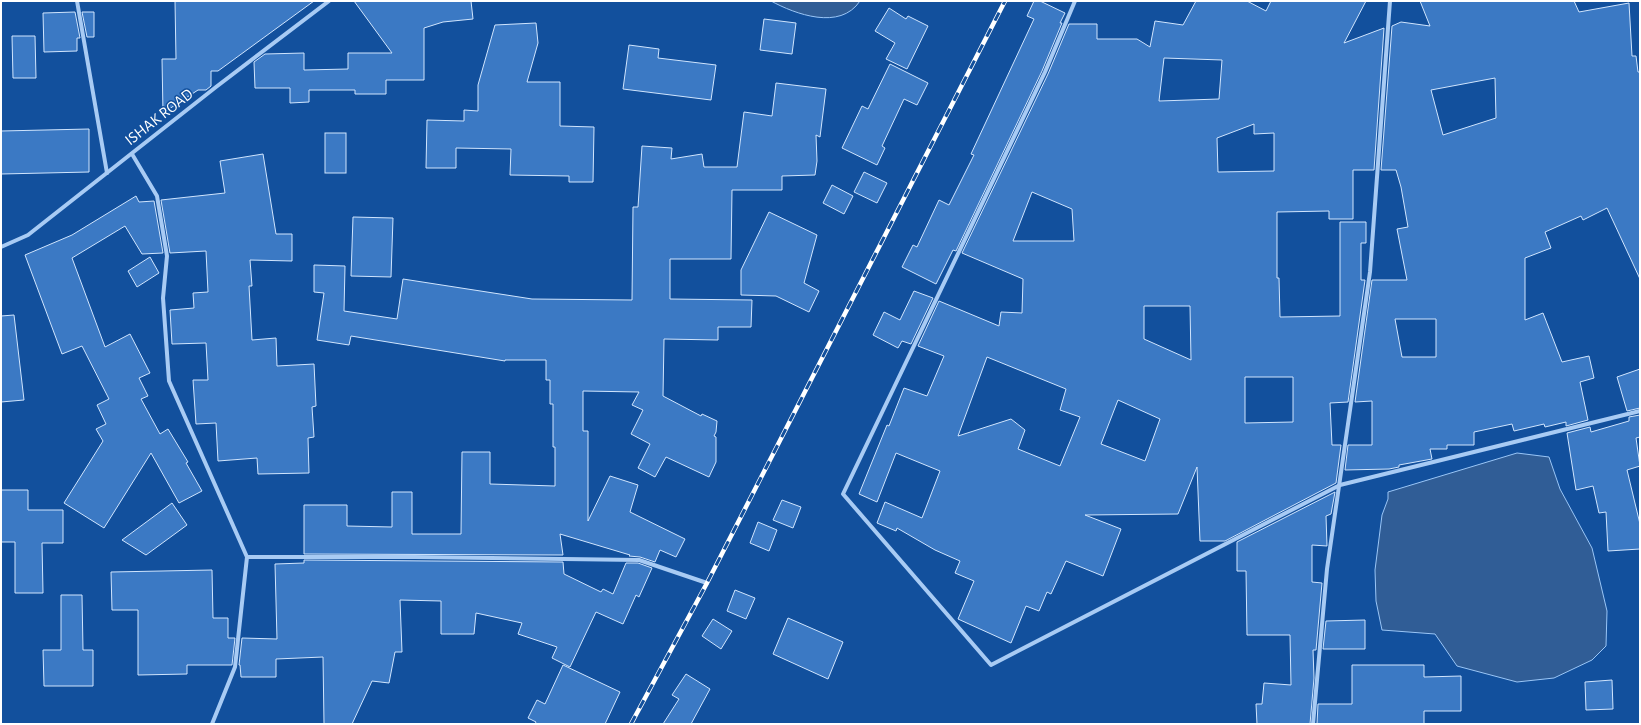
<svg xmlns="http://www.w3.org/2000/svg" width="1641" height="725" font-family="'Alegreya Sans',sans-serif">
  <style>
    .water { fill: #305d96; stroke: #9ac6f7 }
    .building { fill: #3b79c4; stroke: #d0e5fe; fill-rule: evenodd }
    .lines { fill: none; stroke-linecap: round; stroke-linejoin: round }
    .street { stroke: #a8cbf4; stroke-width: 4 }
    .rail-casing { stroke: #fff; stroke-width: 4.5 }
    .rail { stroke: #12509d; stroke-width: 3; stroke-dasharray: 9; stroke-linecap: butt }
    .labels { text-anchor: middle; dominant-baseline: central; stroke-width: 3; stroke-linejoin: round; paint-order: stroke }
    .street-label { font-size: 16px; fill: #fff; stroke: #12509d }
  </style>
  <rect width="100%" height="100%" fill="#12509d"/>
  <g class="water">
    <path d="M 771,1 L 860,1 C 840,31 795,14 771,1 Z"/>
    <polygon points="1517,453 1549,457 1560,489 1592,548 1607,611 1606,646 1592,660 1554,678 1517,682 1457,666 1435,634 1382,630 1376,601 1375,570 1382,515 1388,499 1388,492"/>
  </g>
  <g class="building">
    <polygon points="175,1 314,1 218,71 211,71 211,86 206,90 198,90 163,113 162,59 176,59"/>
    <polygon points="354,1 471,1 473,19 443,22 424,28 424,80 386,80 386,94 355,94 355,90 309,90 309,102 290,103 290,88 255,88 254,62 265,54 304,53 304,70 348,69 348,53 392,53"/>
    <polygon points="1034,1 1040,1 1065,13 1060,23 1062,23 1042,71 956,251 953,250 936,284 902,267 913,245 917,247 939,200 949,205 974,155 971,154 1034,19 1027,16"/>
    <path d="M 1196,1 L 1247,1 L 1266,11 L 1271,1 L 1366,1 L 1344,43 L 1384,28 L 1374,170 L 1353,170 L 1353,219 L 1329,219 L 1329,211 L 1277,212 L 1277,278 L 1279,278 L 1280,317 L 1340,316 L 1340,222 L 1366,222 L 1366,243 L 1361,243 L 1361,280 L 1365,280 L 1348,402 L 1330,403 L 1332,445 L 1341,445 L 1336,483 L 1225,541 L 1200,541 L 1197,467 L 1178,514 L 1085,515 L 1121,529 L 1103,576 L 1066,561 L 1051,594 L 1047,592 L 1039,611 L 1026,606 L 1011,643 L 958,619 L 974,581 L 955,573 L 960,561 L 935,550 L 897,528 L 896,531 L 877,523 L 885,502 L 922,518 L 940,471 L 896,453 L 877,502 L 859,494 L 887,425 L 889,426 L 904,388 L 927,396 L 944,356 L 918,346 L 939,301 L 999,326 L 1001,312 L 1022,313 L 1023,279 L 962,253 L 1048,74 L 1069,24 L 1097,24 L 1097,39 L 1137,39 L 1150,47 L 1155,21 L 1183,25 ZM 1164,58 L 1222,60 L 1219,99 L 1159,101 ZM 1254,124 L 1254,134 L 1274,133 L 1274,171 L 1218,172 L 1217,138 ZM 1032,192 L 1072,209 L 1074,241 L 1013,241 ZM 1144,306 L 1190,306 L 1191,360 L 1144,339 ZM 987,357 L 1066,389 L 1060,410 L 1080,417 L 1060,466 L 1018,449 L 1025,430 L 1011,419 L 958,436 ZM 1245,377 L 1293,377 L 1293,422 L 1245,423 ZM 1118,400 L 1160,419 L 1145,461 L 1101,444 Z"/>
    <path d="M 1420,1 L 1574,1 L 1579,12 L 1629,3 L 1632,56 L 1636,56 L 1638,72 L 1640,72 L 1640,279 L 1607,208 L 1583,220 L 1581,216 L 1545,232 L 1551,248 L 1525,258 L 1525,320 L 1543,313 L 1562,362 L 1589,356 L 1594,378 L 1580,382 L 1588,420 L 1566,426 L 1566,422 L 1545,427 L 1544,424 L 1514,431 L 1512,424 L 1474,432 L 1474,445 L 1447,445 L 1447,449 L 1430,449 L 1432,459 L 1399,465 L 1399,467 L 1389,469 L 1345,470 L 1348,445 L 1372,445 L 1372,401 L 1355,402 L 1372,280 L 1407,280 L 1397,229 L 1408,227 L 1401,187 L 1396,170 L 1381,170 L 1392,26 L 1401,22 L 1430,26 ZM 1495,78 L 1496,118 L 1443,135 L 1431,90 ZM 1395,319 L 1436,319 L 1436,357 L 1402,357 Z"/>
    <polygon points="889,8 906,19 908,16 928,26 907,69 886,59 895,43 875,31"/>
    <polygon points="75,12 80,38 77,38 77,51 44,52 43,13"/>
    <polygon points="82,12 94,12 94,37 87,37"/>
    <polygon points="764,19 796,23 792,54 760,50"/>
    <polygon points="536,23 538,43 527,82 560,82 560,126 594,127 593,182 569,182 569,176 510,175 511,149 456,148 456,168 426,168 427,120 464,121 464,110 478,111 478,85 495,25"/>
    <polygon points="12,36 35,36 36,78 13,78"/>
    <polygon points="629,45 659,49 658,58 716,65 711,100 623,89"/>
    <polygon points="890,64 928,83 917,105 904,99 882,146 885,148 877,165 842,148 862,106 868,109"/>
    <polygon points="776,83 826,89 820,137 816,135 817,161 815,175 782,176 782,190 732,190 731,259 670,259 670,299 752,300 751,327 718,327 718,340 664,339 663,396 701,416 702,414 717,421 716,432 714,436 716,437 716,462 709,477 666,457 655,477 638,468 650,444 631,434 643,410 632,405 639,392 583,391 583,431 588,431 588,521 610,476 638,485 630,512 685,539 676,557 660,550 655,562 640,557 629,556 630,555 560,534 563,555 304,554 304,505 347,505 347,526 392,527 392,492 412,492 412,534 461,534 462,452 490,452 490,484 555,486 555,447 553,447 553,404 550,404 550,380 546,380 546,360 505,360 505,361 351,336 349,345 317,340 324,293 314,292 314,265 345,266 344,311 397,319 403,279 532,299 632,300 633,207 638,207 642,146 672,148 671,159 702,154 704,167 737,167 744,112 772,116"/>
    <polygon points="89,129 89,172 1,174 1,131"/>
    <rect x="325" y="133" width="21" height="40"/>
    <polygon points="263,154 276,234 292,234 292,261 250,260 252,286 249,286 252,340 276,338 277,366 314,364 316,406 312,407 314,437 308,438 309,473 258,474 257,458 218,461 216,423 196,424 193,380 208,380 206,343 172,344 170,310 194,308 193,293 208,292 206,251 170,253 161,200 225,193 220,161"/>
    <polygon points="864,172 887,183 877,203 854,192"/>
    <polygon points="832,185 853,196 844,214 823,203"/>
    <polygon points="136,196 139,202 154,201 163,253 142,254 125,226 72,258 105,347 130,334 150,373 139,378 148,396 141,399 160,434 168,429 188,462 186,463 202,491 179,503 151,453 104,528 64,503 103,441 96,429 106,424 97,405 109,399 82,346 62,354 25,255 72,235"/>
    <polygon points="769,212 817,235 804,283 819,291 809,312 776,296 741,295 741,270"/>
    <polygon points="353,217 393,218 391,277 351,276"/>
    <polygon points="150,257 159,273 137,287 128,271"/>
    <polygon points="914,291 933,298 911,344 902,341 898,348 873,335 884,312 900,320"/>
    <polygon points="14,315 24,400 1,402 1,316"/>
    <polygon points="1640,369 1640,408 1627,411 1617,377"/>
    <polygon points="1640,415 1640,437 1636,438 1640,466 1627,470 1640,524 1640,549 1608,551 1606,512 1599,513 1593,486 1576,490 1567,433 1590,427 1591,432 1629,421 1629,417"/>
    <polygon points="1,490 28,490 28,510 63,510 63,543 42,543 43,593 15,593 15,542 1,542"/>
    <polygon points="1335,492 1331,514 1326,516 1327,546 1312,545 1312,582 1322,583 1316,650 1313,650 1314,678 1310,724 1257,724 1256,704 1262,704 1264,683 1291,685 1290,635 1247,635 1246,571 1237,571 1237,542"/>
    <polygon points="782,500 801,507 793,528 773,520"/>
    <polygon points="172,503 187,525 146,555 122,540"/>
    <polygon points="758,522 777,530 769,551 750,543"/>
    <polygon points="304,560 563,562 564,574 601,592 603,589 613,594 626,563 638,563 652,568 639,597 636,595 623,624 596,612 570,667 552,658 557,647 518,634 522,623 476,613 474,634 441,634 441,601 400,600 402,652 395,652 389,683 372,681 352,724 324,724 323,657 276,659 276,677 241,677 240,665 239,665 242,638 277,639 275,564 304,563"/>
    <polygon points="212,570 213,618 228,618 228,638 235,638 232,665 187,665 187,674 138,675 138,610 112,610 111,572"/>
    <polygon points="735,590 755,598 746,619 727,611"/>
    <polygon points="61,595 82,595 83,650 93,650 93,686 44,686 43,650 61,650"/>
    <polygon points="788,618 843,642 828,679 773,654"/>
    <polygon points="713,619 732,631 721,649 702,636"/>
    <polygon points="1365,620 1365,649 1323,649 1326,621"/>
    <polygon points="563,665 620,692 605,724 535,724 536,722 528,718 537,700 545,704"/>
    <polygon points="1352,665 1424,665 1424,677 1461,676 1461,711 1424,711 1424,724 1317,724 1318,704 1352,704"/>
    <polygon points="686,674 710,689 691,724 663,724 679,699 672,695"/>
    <polygon points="1612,680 1613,709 1586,710 1585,682"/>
  </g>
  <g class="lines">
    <g class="street">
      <polyline points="77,1 107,173"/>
      <polyline points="1075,1 1045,72 843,494 991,665 1340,485 1640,411"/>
      <polyline points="132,154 157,196 167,256 163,298 169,381 247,557 235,667 212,724"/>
      <polyline points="1,247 28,235 216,87 329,1"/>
      <polyline points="247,557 415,557 639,560 707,583"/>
      <polyline points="1313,724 1327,569 1370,272 1390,1"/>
    </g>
    <defs>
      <polyline id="rail" points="631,724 707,583 1005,1"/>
    </defs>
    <use href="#rail" class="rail-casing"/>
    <use href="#rail" class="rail"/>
  </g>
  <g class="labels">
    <g class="street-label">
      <text transform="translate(159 117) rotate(-38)">ISHAK ROAD</text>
    </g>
  </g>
  <rect width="1641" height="725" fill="none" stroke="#ffffff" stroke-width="4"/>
</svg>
